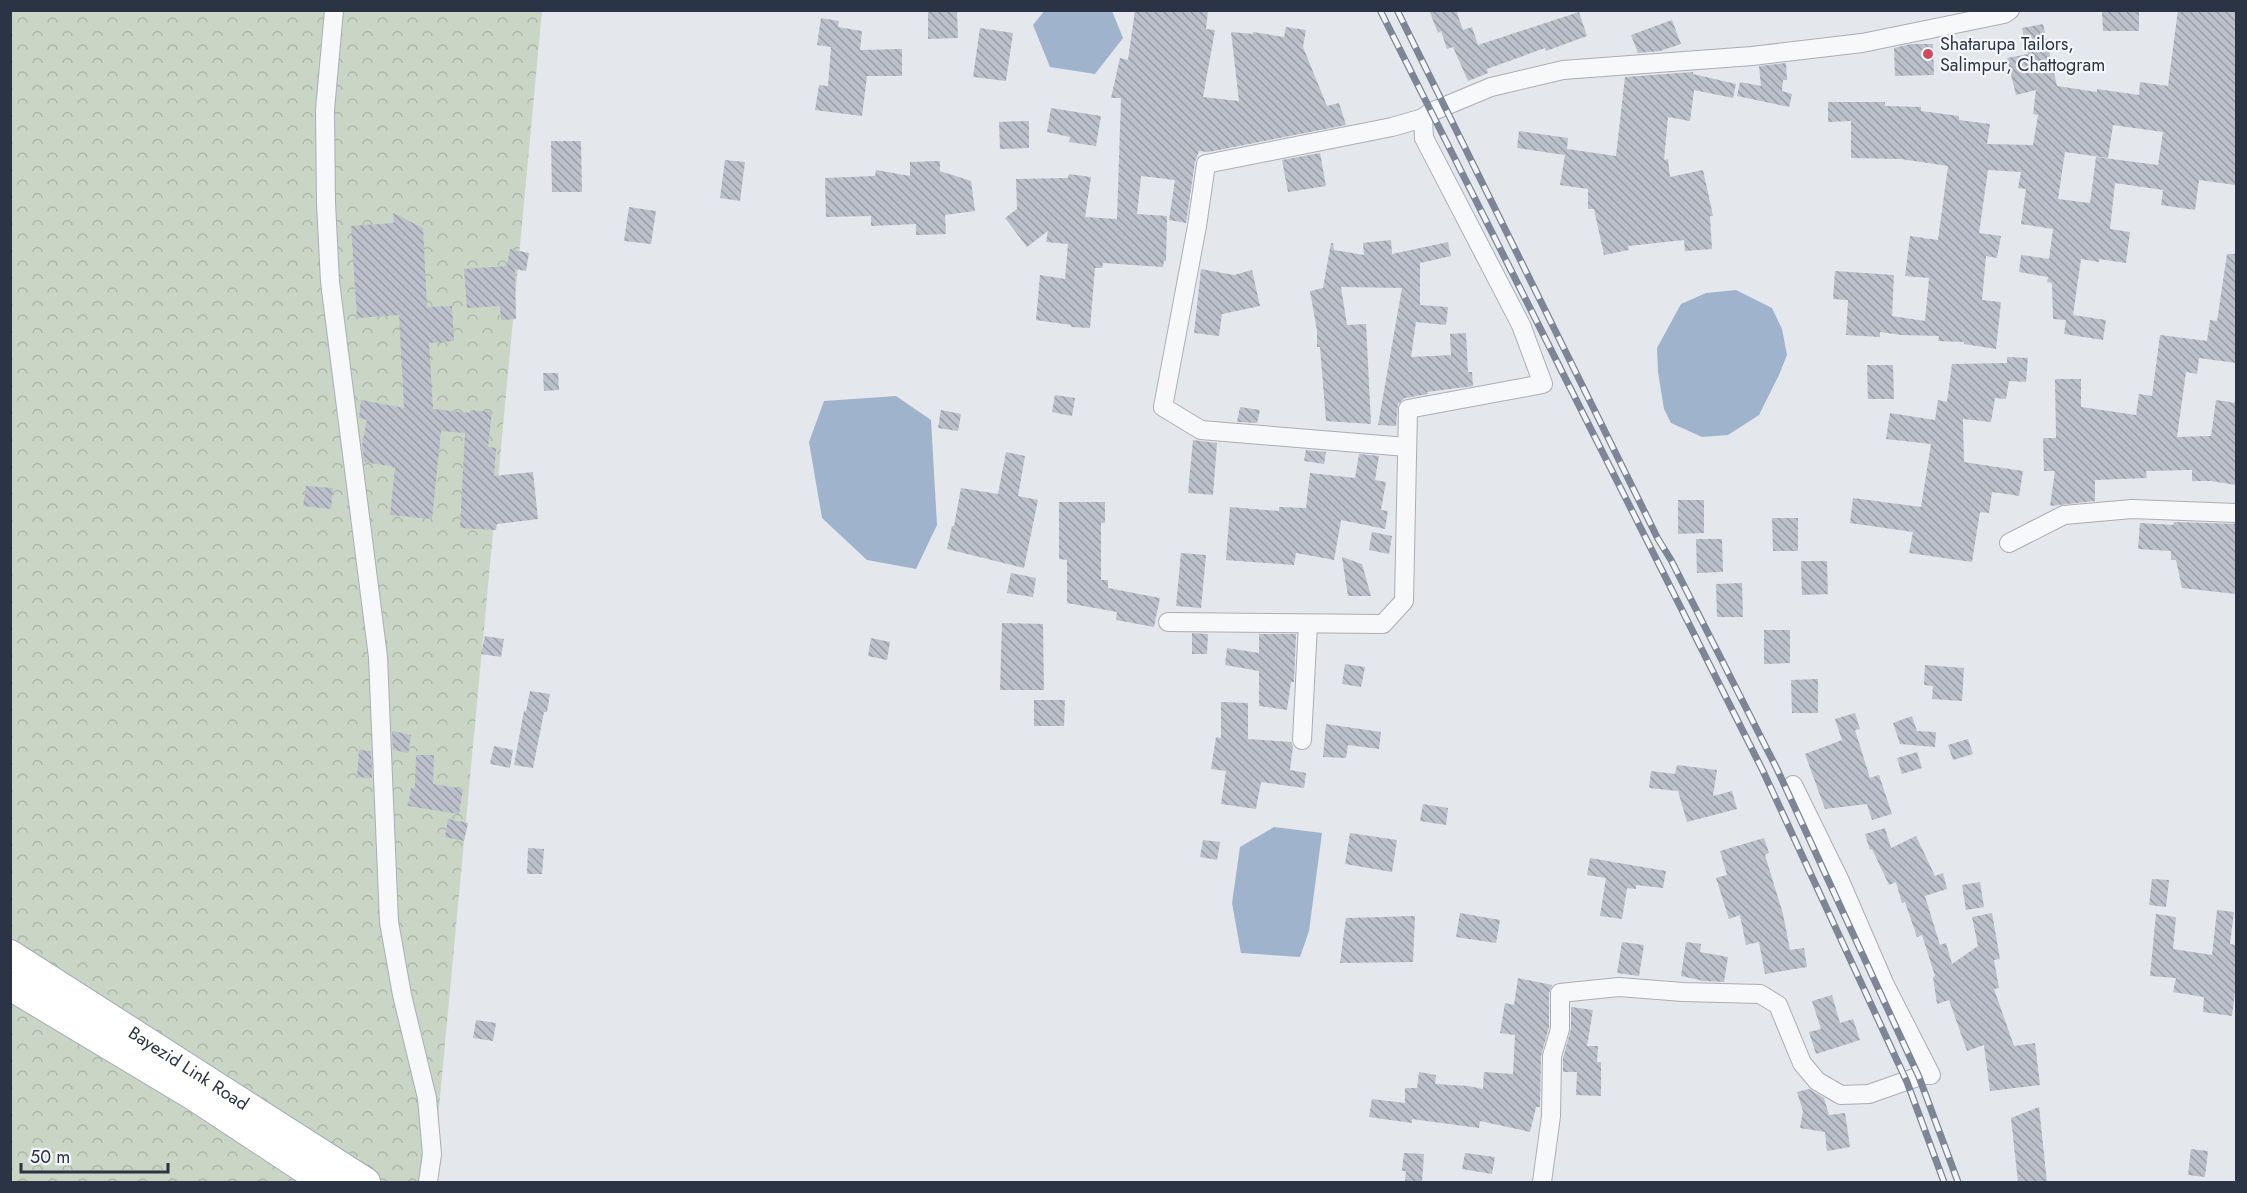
<svg xmlns="http://www.w3.org/2000/svg" width="2247" height="1193" font-family="Jost,sans-serif">
  <style>
    .forest { fill: url(#forest-crowns) }
    .water { fill: #9fb4cc }
    .building { fill: url(#building-back-hatch); fill-rule: evenodd }
    .lines { fill: none; stroke-linecap: round; stroke-linejoin: round }
    .street-casing { stroke: #a9aeb7; stroke-width: 20 }
    .primary-casing { stroke: #a3abb8; stroke-width: 30 }
    .street { stroke: #f7f8fa; stroke-width: 18 }
    .primary { stroke: #fff; stroke-width: 28 }
    .rail-casing { stroke: #7d8696; stroke-width: 7 }
    .rail { stroke: #f4f6f9; stroke-width: 4.5; stroke-dasharray: 14; stroke-linecap: butt }
    .poi-dot { fill: #d1495b; stroke: #f4f6f9; stroke-width: 2 }
    .labels { text-anchor: middle; dominant-baseline: central; stroke-width: 4.5; stroke-linejoin: round; paint-order: stroke }
    .poi-label { font-size: 18px; fill: #2b3445; stroke: #f4f6f9; text-anchor: start }
    .street-label { font-size: 18px; fill: #2b3445; stroke: #f4f6f9 }
  </style>
  <defs>
    <pattern id="forest-crowns" width="20" height="18" patternUnits="userSpaceOnUse" patternTransform="scale(1.5)"><rect width="20" height="18" fill="#c9d6c5"/><path d="M2 6a3 3 0 1 1 6 0M12 15a3 3 0 1 1 6 0" fill="none" stroke="#adb8ab"/></pattern>
    <pattern id="building-back-hatch" width="6" height="6" patternUnits="userSpaceOnUse" patternTransform="scale(1.5)"><rect width="6" height="6" fill="#bbc0ca"/><path d="M-1 5l2 2M0 0l6 6M5-1l2 2" fill="none" stroke="#989da6"/></pattern>
  </defs>
  <rect width="100%" height="100%" fill="#e4e7ec"/>
  <polygon class="forest" points="10,11 542,11 432,1182 11,1182"/>
  <g class="water">
    <polygon points="1045,10 1112,11 1123,38 1095,74 1050,67 1033,25"/>
    <polygon points="1736,290 1772,308 1782,329 1787,355 1779,375 1759,415 1728,435 1702,437 1671,423 1664,409 1658,372 1657,348 1681,304 1706,293"/>
    <polygon points="896,396 931,420 937,525 916,569 867,560 822,518 809,442 824,401"/>
    <polygon points="1274,827 1322,833 1309,931 1300,957 1241,953 1232,903 1240,847"/>
  </g>
  <g class="building">
    <polygon points="1135,10 1208,10 1206,29 1215,30 1203,97 1239,101 1231,32 1253,34 1253,32 1284,37 1286,27 1306,30 1303,47 1327,106 1339,103 1346,125 1208,152 1199,151 1195,162 1186,223 1169,220 1175,180 1141,176 1137,214 1167,216 1166,261 1164,261 1163,267 1103,263 1102,268 1095,268 1090,328 1071,327 1071,325 1036,320 1040,275 1065,279 1068,244 1046,242 1048,231 1027,247 1005,218 1017,209 1016,179 1068,178 1069,174 1091,177 1085,217 1117,219 1121,98 1111,98 1120,58 1128,60"/>
    <polygon points="1429,10 1456,10 1463,30 1472,27 1478,45 1579,12 1587,36 1546,51 1545,48 1487,69 1488,73 1468,81 1453,47 1447,49 1441,31 1438,33"/>
    <polygon points="2102,10 2139,10 2139,31 2103,31"/>
    <path d="M 2178,10 L 2236,10 L 2236,185 L 2199,180 L 2195,210 L 2161,205 L 2163,190 L 2115,183 L 2110,229 L 2130,232 L 2126,263 L 2099,259 L 2099,262 L 2081,259 L 2073,315 L 2106,320 L 2103,340 L 2064,334 L 2066,320 L 2053,319 L 2052,283 L 2047,282 L 2048,277 L 2019,272 L 2021,255 L 2049,259 L 2053,229 L 2021,224 L 2026,189 L 2018,188 L 2021,172 L 1988,170 L 1979,233 L 2001,236 L 1997,258 L 1986,256 L 1982,300 L 2001,302 L 1996,349 L 1964,344 L 1964,342 L 1938,341 L 1939,336 L 1901,335 L 1880,332 L 1880,337 L 1846,335 L 1848,300 L 1833,299 L 1835,271 L 1894,275 L 1892,316 L 1925,321 L 1929,278 L 1905,276 L 1910,236 L 1938,240 L 1948,166 L 1901,159 L 1851,158 L 1851,121 L 1828,122 L 1828,102 L 1885,102 L 1885,106 L 1921,107 L 1921,111 L 1959,116 L 1959,120 L 1990,124 L 1987,144 L 2033,145 L 2038,115 L 2033,114 L 2036,90 L 2016,95 L 2007,58 L 2028,54 L 2022,28 L 2043,24 L 2057,86 L 2097,92 L 2097,89 L 2139,95 L 2140,82 L 2168,86 ZM 2113,125 L 2163,132 L 2158,165 L 2096,157 L 2090,203 L 2058,199 L 2065,152 L 2108,158 Z"/>
    <polygon points="957,11 958,38 928,39 928,12"/>
    <polygon points="821,18 839,21 838,27 862,31 860,50 902,49 902,76 867,76 862,116 815,110 819,85 828,86 831,47 817,45"/>
    <polygon points="1672,20 1681,44 1660,51 1638,53 1631,35"/>
    <polygon points="980,28 1013,33 1006,81 973,77"/>
    <polygon points="1911,44 1933,44 1934,75 1895,76 1894,48"/>
    <polygon points="1786,63 1787,80 1783,80 1782,91 1792,94 1789,107 1737,96 1740,82 1761,86 1759,66"/>
    <polygon points="1693,72 1693,74 1736,84 1733,98 1694,90 1690,121 1668,117 1664,160 1668,159 1670,177 1703,170 1713,216 1710,216 1712,249 1685,251 1684,240 1628,246 1629,250 1604,255 1594,209 1588,209 1588,189 1560,185 1565,155 1517,148 1519,131 1568,138 1567,149 1616,156 1625,77"/>
    <polygon points="1051,108 1101,116 1096,146 1069,142 1070,137 1047,132"/>
    <polygon points="1029,121 1029,148 1000,149 999,122"/>
    <polygon points="551,141 581,141 582,192 552,192"/>
    <polygon points="1320,153 1326,186 1288,192 1282,160"/>
    <polygon points="725,160 745,162 740,201 720,198"/>
    <polygon points="940,161 940,171 971,181 975,211 945,215 946,234 916,235 916,224 871,226 871,216 826,217 825,178 875,176 876,170 910,176 910,162"/>
    <polygon points="629,207 656,211 651,244 624,241"/>
    <polygon points="393,213 423,228 427,307 452,306 454,341 429,343 433,409 470,413 470,410 492,412 488,447 496,448 494,476 533,472 538,519 497,524 496,530 460,528 465,433 441,431 432,519 390,515 395,467 364,462 362,445 367,420 359,418 361,400 404,408 399,315 357,318 351,226 394,223"/>
    <polygon points="1391,240 1392,254 1448,242 1451,256 1420,263 1420,305 1448,307 1446,325 1416,322 1411,357 1451,355 1450,334 1466,333 1468,372 1472,372 1473,386 1427,392 1428,394 1405,398 1398,404 1396,426 1378,425 1402,288 1341,287 1347,325 1366,324 1371,424 1326,421 1320,347 1317,347 1317,331 1310,291 1323,288 1331,243 1333,243 1334,250 1364,255 1363,243"/>
    <polygon points="510,249 529,253 526,271 515,269 516,319 501,320 500,306 467,308 464,269 507,266"/>
    <polygon points="2227,254 2236,254 2236,363 2199,358 2197,374 2186,372 2177,437 2211,436 2216,400 2236,403 2236,485 2211,481 2192,481 2192,470 2146,471 2147,478 2095,480 2095,501 2050,506 2055,471 2044,471 2043,438 2056,438 2055,379 2081,379 2081,407 2136,415 2139,394 2152,396 2160,335 2207,341 2210,320 2217,321"/>
    <polygon points="1201,269 1234,275 1252,270 1260,306 1222,314 1219,336 1194,333"/>
    <polygon points="2007,357 2028,358 2026,382 2009,381 2006,399 1995,398 1991,422 1963,419 1964,462 2023,471 2019,496 1992,492 1989,513 1980,512 1972,562 1909,553 1913,532 1850,523 1853,498 1921,507 1931,444 1886,439 1890,413 1935,420 1938,400 1947,402 1952,364 2007,363"/>
    <polygon points="1867,365 1893,365 1894,399 1868,399"/>
    <polygon points="543,373 558,373 559,390 544,391"/>
    <polygon points="1055,395 1075,398 1072,416 1052,412"/>
    <polygon points="1240,407 1260,410 1257,423 1237,422"/>
    <polygon points="941,410 961,414 958,431 938,428"/>
    <polygon points="1193,440 1217,443 1213,495 1188,493"/>
    <polygon points="1306,450 1326,452 1324,464 1304,461"/>
    <polygon points="1006,452 1025,456 1018,496 1038,500 1024,568 947,549 952,526 954,526 961,488 998,494"/>
    <polygon points="1359,454 1379,456 1375,480 1386,482 1381,510 1388,511 1385,529 1341,520 1334,560 1296,553 1294,565 1226,560 1230,507 1279,511 1279,507 1306,508 1310,473 1355,478"/>
    <polygon points="306,486 333,488 331,509 303,506"/>
    <polygon points="1678,500 1704,500 1704,533 1678,534"/>
    <polygon points="1059,502 1105,502 1105,523 1101,523 1101,580 1108,580 1108,588 1160,598 1154,627 1116,620 1117,612 1067,603 1067,560 1059,559"/>
    <polygon points="1772,518 1798,518 1798,551 1773,551"/>
    <polygon points="2174,522 2236,524 2236,594 2182,588 2176,560 2171,560 2171,551 2138,549 2140,523 2173,525"/>
    <polygon points="1372,532 1392,536 1389,554 1369,550"/>
    <polygon points="1696,539 1722,539 1723,572 1697,573"/>
    <polygon points="1181,553 1206,555 1201,608 1176,606"/>
    <polygon points="1342,557 1362,564 1371,596 1348,596"/>
    <polygon points="1801,561 1827,561 1828,594 1802,595"/>
    <polygon points="1011,573 1036,578 1033,597 1007,593"/>
    <polygon points="1742,583 1743,617 1717,617 1716,584"/>
    <polygon points="1002,623 1043,624 1044,690 1000,690"/>
    <polygon points="1764,630 1790,630 1790,663 1764,664"/>
    <polygon points="1192,633 1208,634 1207,654 1192,654"/>
    <polygon points="1259,634 1296,634 1294,682 1291,682 1287,710 1259,706 1259,671 1225,665 1227,648 1259,653"/>
    <polygon points="485,636 504,639 501,657 481,654"/>
    <polygon points="871,638 890,642 887,660 868,656"/>
    <polygon points="1345,664 1365,667 1361,687 1342,684"/>
    <polygon points="1925,665 1964,668 1962,701 1932,699 1933,686 1924,685"/>
    <polygon points="1818,679 1818,713 1792,713 1791,680"/>
    <polygon points="530,691 550,694 547,712 544,712 533,768 514,765 524,711 526,711"/>
    <polygon points="1034,700 1065,700 1064,726 1034,726"/>
    <polygon points="1221,702 1248,703 1248,739 1291,742 1293,746 1290,770 1306,773 1304,788 1261,782 1256,809 1221,804 1226,771 1211,769 1216,737 1221,738"/>
    <polygon points="1855,713 1860,729 1855,730 1870,778 1879,775 1892,814 1872,820 1867,804 1825,809 1805,754 1842,740 1835,719"/>
    <polygon points="1912,716 1917,731 1936,732 1935,747 1900,744 1893,723"/>
    <polygon points="1326,724 1381,732 1379,749 1348,745 1346,758 1323,757"/>
    <polygon points="392,731 411,735 408,753 393,750"/>
    <polygon points="1968,739 1973,754 1953,760 1948,745"/>
    <polygon points="494,746 513,750 510,768 490,764"/>
    <polygon points="359,750 371,751 372,778 357,777"/>
    <polygon points="1917,752 1922,768 1902,774 1897,758"/>
    <polygon points="416,755 434,755 433,784 463,789 459,814 408,806 411,788 415,788"/>
    <polygon points="1677,765 1717,770 1713,796 1732,791 1737,809 1687,822 1678,791 1649,788 1651,771 1675,774"/>
    <polygon points="1423,804 1448,808 1446,825 1420,821"/>
    <polygon points="448,819 468,823 464,841 445,837"/>
    <polygon points="1885,828 1891,848 1916,836 1935,876 1943,873 1947,889 1925,896 1940,945 1946,943 1952,964 1978,946 1972,917 1992,913 2000,959 1994,960 1999,988 1994,989 2014,1046 2035,1043 2040,1085 1990,1091 1984,1045 1967,1051 1949,1000 1937,1004 1933,977 1935,976 1922,935 1917,937 1905,902 1902,903 1896,882 1889,885 1872,849 1870,850 1865,834"/>
    <polygon points="1350,833 1397,840 1392,872 1345,864"/>
    <polygon points="1764,838 1769,853 1765,855 1783,914 1790,950 1804,948 1807,967 1765,974 1759,942 1746,945 1740,915 1729,919 1716,878 1727,875 1720,851"/>
    <polygon points="1203,840 1220,842 1217,860 1200,857"/>
    <polygon points="528,848 544,849 542,874 527,874"/>
    <polygon points="1590,858 1666,871 1663,888 1636,885 1636,889 1627,888 1622,919 1600,916 1606,878 1587,875"/>
    <polygon points="2152,879 2169,880 2166,907 2149,905"/>
    <polygon points="1980,882 1984,907 1966,910 1962,885"/>
    <polygon points="2217,910 2234,912 2230,944 2236,945 2236,983 2232,1016 2203,1012 2204,997 2173,992 2176,978 2150,976 2156,914 2176,917 2173,949 2212,955"/>
    <polygon points="1460,913 1500,920 1496,943 1456,937"/>
    <polygon points="1415,916 1413,962 1340,963 1346,918"/>
    <polygon points="1622,942 1644,945 1639,976 1617,973"/>
    <polygon points="1686,942 1701,944 1700,952 1728,957 1724,982 1704,981 1681,976"/>
    <polygon points="1518,978 1552,985 1549,993 1549,1027 1541,1056 1540,1107 1536,1107 1530,1132 1480,1121 1479,1128 1412,1119 1412,1123 1369,1117 1372,1099 1405,1103 1405,1088 1417,1088 1419,1072 1436,1075 1435,1084 1468,1086 1483,1089 1484,1072 1513,1074 1515,1035 1500,1033 1505,1003 1514,1005"/>
    <polygon points="1832,995 1840,1023 1853,1019 1860,1040 1816,1054 1809,1032 1821,1029 1812,1001"/>
    <polygon points="1571,1007 1593,1010 1587,1046 1598,1046 1597,1062 1601,1062 1601,1096 1576,1095 1577,1072 1563,1072 1563,1058 1571,1029"/>
    <polygon points="476,1020 496,1023 493,1041 473,1038"/>
    <polygon points="1809,1089 1824,1098 1829,1115 1845,1113 1850,1147 1827,1151 1825,1132 1800,1128 1803,1111 1797,1092"/>
    <polygon points="2039,1107 2047,1182 2018,1182 2011,1118"/>
    <polygon points="2191,1149 2208,1151 2205,1177 2188,1175"/>
    <polygon points="1404,1153 1424,1154 1422,1182 1405,1182 1406,1171 1402,1171"/>
    <polygon points="1465,1153 1495,1157 1492,1174 1462,1169"/>
  </g>
  <g class="lines">
    <defs>
      <g id="street">
        <polyline points="334,10 325,110 326,203 330,282 378,657 389,922 402,995 427,1098 432,1154 428,1182"/>
        <polyline points="1407,447 1201,430 1163,407 1197,226 1206,164 1392,127 1423,118"/>
        <polyline points="2009,543 2064,515 2132,509 2236,513"/>
        <polyline points="1168,622 1383,624 1404,601 1408,409 1543,384 1521,325 1424,138 1423,118 1431,112 1491,87 1563,70 1752,56 1862,43 2004,14 2010,10"/>
        <polyline points="1302,740 1308,624"/>
        <polyline points="1542,1182 1551,1116 1552,1056 1560,1029 1560,993 1619,987 1683,992 1760,994 1778,1005 1802,1063 1817,1081 1841,1095 1869,1094 1923,1075 1931,1075 1885,985 1840,881 1793,785"/>
      </g>
      <g id="primary">
        <path id="s1" d="M 10,954 L 366,1182"/>
        <polyline points="10,986 195,1097 324,1182"/>
      </g>
    </defs>
    <use href="#street" class="street-casing"/>
    <use href="#primary" class="primary-casing"/>
    <use href="#street" class="street"/>
    <use href="#primary" class="primary"/>
    <defs>
      <g id="rail">
        <polyline points="1380,10 1763,771 1907,1082 1944,1182"/>
        <polyline points="1397,10 1658,539 1671,560 1777,769 1919,1077 1958,1182"/>
      </g>
    </defs>
    <use href="#rail" class="rail-casing"/>
    <use href="#rail" class="rail"/>
  </g>
  <circle class="poi-dot" cx="1928" cy="54" r="6"/>
  <g class="labels">
    <g class="poi-label">
      <text x="1940" y="44">Shatarupa Tailors,<tspan x="1940" dy="21">Salimpur, Chattogram</tspan></text>
    </g>
    <g class="street-label">
      <text stroke="none"><textPath href="#s1" startOffset="212">Bayezid Link Road</textPath></text>
    </g>
  </g>
  <rect width="2247" height="1193" fill="none" stroke="#2b3445" stroke-width="24"/>
  <path d="M21 1163v9h147v-9" fill="none" stroke="#2b3445" stroke-width="3"/>
  <text x="30" y="1163" font-size="18" fill="#2b3445" stroke="#f4f6f9" stroke-width="4.5" paint-order="stroke">50 m</text>
</svg>
